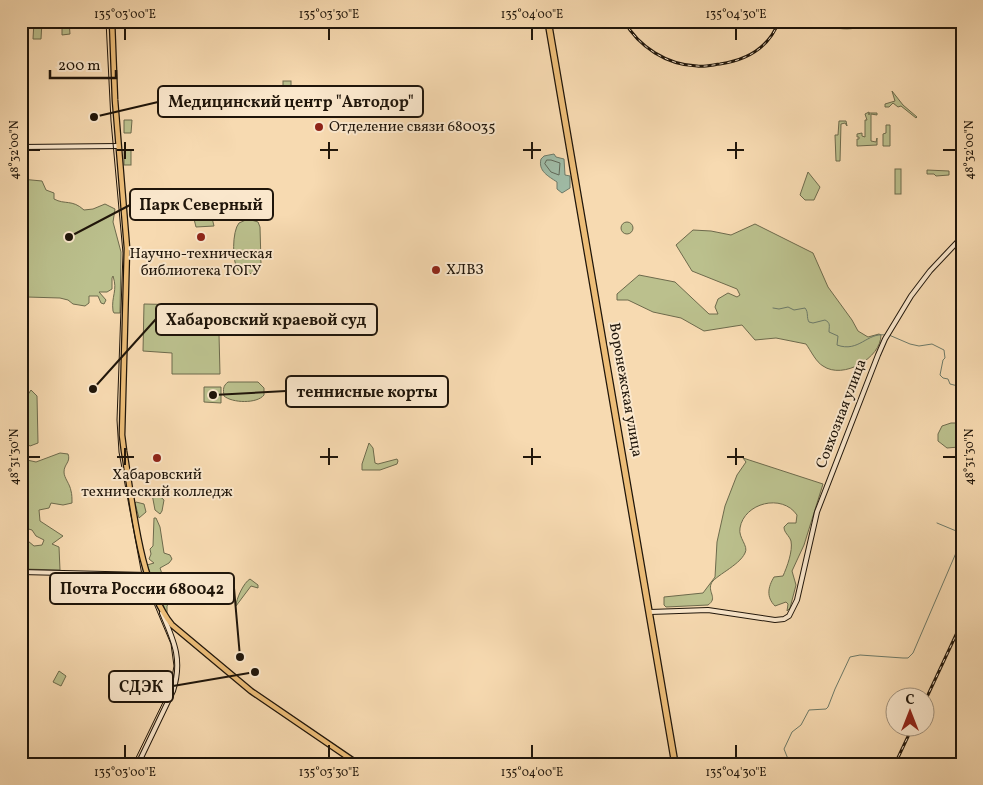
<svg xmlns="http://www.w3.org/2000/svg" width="983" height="785" font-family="Vollkorn,serif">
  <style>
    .green { fill: #bbc08d; stroke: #6d6a4c }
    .water { fill: #9fbba6; stroke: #6c7968 }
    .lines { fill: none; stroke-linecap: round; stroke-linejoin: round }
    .shore { stroke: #5f6858; stroke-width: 1 }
    .stream { stroke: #6c7968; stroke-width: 1 }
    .secondary-casing { stroke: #1f150a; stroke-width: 6 }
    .primary-casing { stroke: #1f150a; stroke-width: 7 }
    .highway-casing { stroke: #1f150a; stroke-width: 8 }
    .secondary { stroke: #fae7cc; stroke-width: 4 }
    .primary { stroke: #ecbd78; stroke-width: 4.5 }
    .highway { stroke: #ecbd78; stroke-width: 5.5 }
    .tram { stroke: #1f150a; stroke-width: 1 }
    .rail-casing { stroke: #1f150a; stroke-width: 3 }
    .rail { stroke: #fae7cc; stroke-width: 1; stroke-dasharray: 4; stroke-linecap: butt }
    .ticks { fill: none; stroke: #1f150a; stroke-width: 2 }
    .poi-dot { fill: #8f2418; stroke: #fae7cc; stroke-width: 2 }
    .labels { text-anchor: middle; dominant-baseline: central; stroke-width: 4; stroke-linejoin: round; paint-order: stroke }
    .poi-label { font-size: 15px; fill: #1f150a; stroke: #fae7cc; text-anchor: start }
    .street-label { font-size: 15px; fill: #1f150a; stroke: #fae7cc }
    .leader { fill: none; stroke: #1f150a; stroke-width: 2 }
    .callout-dot { fill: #1f150a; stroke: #fae7cc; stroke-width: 2 }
    .callout { fill: #fae7cc; stroke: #1f150a; stroke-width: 2 }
    .callout-label { font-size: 16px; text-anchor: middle; font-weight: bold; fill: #1f150a }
    .neatline { fill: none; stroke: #1f150a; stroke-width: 2 }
    .ticks-label { font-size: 12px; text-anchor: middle; fill: #1f150a }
  </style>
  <rect width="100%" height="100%" fill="#f7dab1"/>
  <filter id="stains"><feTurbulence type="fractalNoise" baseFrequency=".004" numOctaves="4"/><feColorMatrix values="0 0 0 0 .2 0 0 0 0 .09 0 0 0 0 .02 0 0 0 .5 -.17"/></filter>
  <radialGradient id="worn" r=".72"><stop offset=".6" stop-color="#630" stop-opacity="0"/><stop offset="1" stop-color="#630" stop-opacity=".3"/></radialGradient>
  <g class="green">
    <polygon points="34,21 42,21 41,39 33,39"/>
    <polygon points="69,21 70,34 62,35 62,22"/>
    <path d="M 820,21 L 874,21 C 860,31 834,32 820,21 Z"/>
    <rect x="283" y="81" width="8" height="12"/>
    <polygon points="892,91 903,105 917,117 916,118 901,106 898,107 893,103 889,107 885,107 885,104 895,101"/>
    <polygon points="869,112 869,115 869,113 877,113 877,115 871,114 871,141 876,142 877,138 877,145 857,146 857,139 859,139 859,137 857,137 857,134 862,133 862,136 865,137 865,120 867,120 865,114"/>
    <polygon points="124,120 132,120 131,133 124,133"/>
    <polygon points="839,121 846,121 847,126 845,123 841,124 840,161 836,161 835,135 838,135"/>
    <polygon points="886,125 890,125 890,146 883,146 883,134 886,133"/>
    <rect x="124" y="150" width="7" height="15"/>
    <rect x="895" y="169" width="6" height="25"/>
    <polygon points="927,170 949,171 949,175 936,176 934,174 927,174"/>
    <polygon points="808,172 820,187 814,200 805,200 800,195"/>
    <path d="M 21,179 L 42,181 L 46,190 L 54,193 L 54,199 C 65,205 72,199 84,210 L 93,209 L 105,204 L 115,209 L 113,222 L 121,252 L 120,313 L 114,313 L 113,311 C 111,296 118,291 113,276 L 112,278 L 112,289 L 107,292 L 99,292 L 106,300 L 104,304 L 101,303 L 98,296 L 89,296 L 89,303 L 85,306 L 73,304 L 68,300 L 60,298 L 27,297 L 21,289 L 21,196 L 25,195 L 25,193 L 21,193 Z"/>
    <polygon points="196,218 212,218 214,226 196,227 194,219"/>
    <path d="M 248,219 L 258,222 L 260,227 L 261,263 L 256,272 L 248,274 L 238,270 C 232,262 232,231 239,223 Z"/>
    <circle cx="627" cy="228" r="6"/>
    <path d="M 755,224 L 813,253 L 828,287 L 852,320 L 858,331 L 868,337 L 879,334 L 881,335 C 881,358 843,380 823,366 C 816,362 811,351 806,344 L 776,338 L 755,340 L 742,325 L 704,331 L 681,318 L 653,312 L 628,300 L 617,300 L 617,294 L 639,275 L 675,282 L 709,314 L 718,314 L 715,307 L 718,299 L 728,293 L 737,297 L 740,295 L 737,289 L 692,271 L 676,245 L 693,230 L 711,231 L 731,235 Z"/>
    <polygon points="144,304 190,305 219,334 220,374 172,374 172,353 143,351"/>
    <path d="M 228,382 L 258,382 L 264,388 L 264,395 C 257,404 232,403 224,396 C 223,389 223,386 228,382 Z"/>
    <polygon points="204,387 221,387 221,403 204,402"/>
    <path d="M 31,390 L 37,396 L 38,443 L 30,446 L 24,442 C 24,433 26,418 24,411 L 28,405 L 25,399 Z"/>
    <polygon points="951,423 962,423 962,450 959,447 947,448 938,441 938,434 942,426"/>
    <polygon points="369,443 373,448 375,463 378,464 397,459 398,461 397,464 380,470 362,470 362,464"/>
    <path d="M 60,453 L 68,454 C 71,462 64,464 64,472 C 64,478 70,484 71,491 C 72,494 72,499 72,503 L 63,505 L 51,503 L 49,508 L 39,510 L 40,521 L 63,536 L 52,544 L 59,547 L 60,570 L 23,569 L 24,543 L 28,541 L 34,546 L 42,545 L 44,540 L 36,536 L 32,530 L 25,528 C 22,517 21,497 27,487 L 24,479 L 25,462 L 27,460 L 36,462 Z"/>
    <path d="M 743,458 L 823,484 L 804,545 L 792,571 L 796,585 L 790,608 L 787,611 L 788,604 L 786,602 L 775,606 C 766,597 768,587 774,577 L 783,576 C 787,567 793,551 791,541 C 789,535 784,533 784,527 L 788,523 L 796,523 L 797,515 C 782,493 744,503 740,528 C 738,538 749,546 745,553 C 739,566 714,576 711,584 C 708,593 718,598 708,605 L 666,607 L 664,605 L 664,597 L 703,593 L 715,577 L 717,542 L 725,506 L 737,475 L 746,462 Z"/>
    <polygon points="152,494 157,494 164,500 162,511 160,514 155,510"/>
    <polygon points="136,502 144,504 146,512 139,518 135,503"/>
    <polygon points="154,518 156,518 160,527 164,553 170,555 172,559 169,563 160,568 171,600 167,606 167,614 147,565 154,563 149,559 151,554 150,549 153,546"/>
    <path d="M 250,579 L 258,585 L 258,588 L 251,586 L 236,606 C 236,599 244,582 250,579 Z"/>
    <polygon points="59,671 66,676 61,686 53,682"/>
  </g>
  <path class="water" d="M 554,154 L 556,157 L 564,159 L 565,175 L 570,176 L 570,188 L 562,193 L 557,189 L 557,182 C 548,176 538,171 541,159 L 544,156 Z"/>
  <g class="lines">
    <polygon class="shore" points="547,160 551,160 560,163 559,175 551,172 545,164"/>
    <g class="stream">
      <path d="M 773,308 L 779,309 L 788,307 L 794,310 L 805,308 C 809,313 806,317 809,322 L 813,323 L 825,320 C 831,323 829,326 829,332 L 838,336 L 837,345 C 859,353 867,332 885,335"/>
      <polyline points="889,335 910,344 919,346 932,344 944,350 945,358 943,360 940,375 943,378 948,379 950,384 962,387"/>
      <polyline points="937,523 961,533 962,537"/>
      <polyline points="790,764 784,749 792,732 801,725 809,710 826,709 828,707 835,689 850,657 860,655 903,658 908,658 913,653 962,539"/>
    </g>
    <defs>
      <g id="secondary">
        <polyline points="112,26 379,24 418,21"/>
        <polyline points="21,147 118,146"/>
        <polyline points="21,572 147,575"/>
        <polyline points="650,612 708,610 775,620 784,619 789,616 797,600 817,512 878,355 885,339 911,296 930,271 962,237"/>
        <path d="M 138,764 L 173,691 C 183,660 174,641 162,613"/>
      </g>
      <path id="primary" d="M 112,21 L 115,100 L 127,248 L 122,435 L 124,451 C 133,503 139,584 172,625 L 251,691 L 358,764"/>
      <polyline id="highway" points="548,21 675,764"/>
    </defs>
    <use href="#secondary" class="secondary-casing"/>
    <use href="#primary" class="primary-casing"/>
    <use href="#highway" class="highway-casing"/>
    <use href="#secondary" class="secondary"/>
    <use href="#primary" class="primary"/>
    <use href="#highway" class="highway"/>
    <polyline class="tram" points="106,21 111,121 123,253 117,420 119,452 142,575 171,644 174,666 170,688 133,764"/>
    <defs>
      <g id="rail">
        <path d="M 624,21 C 639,47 667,65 697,66 C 704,67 712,65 720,64 C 747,60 769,48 779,21"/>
        <polyline points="926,699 962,622"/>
        <polyline points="895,764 912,728"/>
      </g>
    </defs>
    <use href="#rail" class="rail-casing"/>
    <use href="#rail" class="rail"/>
  </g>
  <path class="ticks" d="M 125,28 L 125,40M 329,28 L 329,40M 532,28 L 532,40M 736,28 L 736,40M 125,142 L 125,159M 329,142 L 329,159M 532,142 L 532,159M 736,142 L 736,159M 28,150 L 40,150M 117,150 L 134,150M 320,150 L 338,150M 523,150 L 541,150M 727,150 L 744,150M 943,150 L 956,150M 125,448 L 125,465M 329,448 L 329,465M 532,448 L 532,465M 736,448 L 736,465M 28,457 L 40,457M 117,457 L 134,457M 320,457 L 338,457M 523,457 L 541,457M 727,457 L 744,457M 943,457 L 956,457M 125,745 L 125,758M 329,745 L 329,758M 532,745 L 532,758M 736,745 L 736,758"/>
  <g class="poi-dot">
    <circle cx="319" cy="127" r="5"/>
    <circle cx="201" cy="237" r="5"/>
    <circle cx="436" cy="270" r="5"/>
    <circle cx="157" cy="458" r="5"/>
  </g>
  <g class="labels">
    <g class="poi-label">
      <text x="329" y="127">Отделение связи 680035</text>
      <text x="201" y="254" text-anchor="middle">Научно-техническая<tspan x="201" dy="17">библиотека ТОГУ</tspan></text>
      <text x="446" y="270">ХЛВЗ</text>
      <text x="157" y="475" text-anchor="middle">Хабаровский<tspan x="157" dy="17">технический колледж</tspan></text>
    </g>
    <g class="street-label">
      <text transform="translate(625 390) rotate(80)">Воронежская улица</text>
      <text transform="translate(842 414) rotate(-69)">Совхозная улица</text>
    </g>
  </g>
  <path class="leader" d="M94 117L158 102M69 237L130 205M93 389L156 319M213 395L286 391M240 657L234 588M255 672L173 686"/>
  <g class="callout-dot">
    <circle cx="94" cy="117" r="5"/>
    <circle cx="69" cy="237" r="5"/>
    <circle cx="93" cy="389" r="5"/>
    <circle cx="213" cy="395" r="5"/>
    <circle cx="240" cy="657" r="5"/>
    <circle cx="255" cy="672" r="5"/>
  </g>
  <g class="callout">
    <rect x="158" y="86" width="265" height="31" rx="5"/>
    <rect x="130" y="189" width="143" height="31" rx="5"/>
    <rect x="156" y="304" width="221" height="31" rx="5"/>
    <rect x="286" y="376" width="162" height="31" rx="5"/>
    <rect x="50" y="573" width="184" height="31" rx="5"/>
    <rect x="109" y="671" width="64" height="31" rx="5"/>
  </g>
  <g class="callout-label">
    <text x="291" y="107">Медицинский центр "Автодор"</text>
    <text x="201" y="210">Парк Северный</text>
    <text x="266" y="325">Хабаровский краевой суд</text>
    <text x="367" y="397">теннисные корты</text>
    <text x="142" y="594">Почта России 680042</text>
    <text x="141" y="692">СДЭК</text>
  </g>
  <rect width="983" height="785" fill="none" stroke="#f7dab1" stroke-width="55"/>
  <g transform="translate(910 712)"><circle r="24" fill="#fae7cc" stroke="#a2937e"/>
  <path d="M0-4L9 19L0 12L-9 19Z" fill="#8f2418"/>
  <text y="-8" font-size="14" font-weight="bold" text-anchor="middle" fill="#1f150a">С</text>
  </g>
  <path d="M50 70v8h66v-8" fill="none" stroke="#1f150a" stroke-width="2.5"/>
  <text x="58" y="70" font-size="15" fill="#1f150a" stroke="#fae7cc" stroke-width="4" paint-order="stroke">200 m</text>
  <rect x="28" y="28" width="928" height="730" class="neatline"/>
  <g class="ticks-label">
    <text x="125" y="18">135°03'00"E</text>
    <text x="329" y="18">135°03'30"E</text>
    <text x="532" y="18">135°04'00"E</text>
    <text x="736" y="18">135°04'30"E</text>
    <text transform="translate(14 150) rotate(-90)" y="4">48°32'00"N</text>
    <text transform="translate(969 150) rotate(-90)" y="4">48°32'00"N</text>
    <text transform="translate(14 457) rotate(-90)" y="4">48°31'30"N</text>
    <text transform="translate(969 457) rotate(-90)" y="4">48°31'30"N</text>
    <text x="125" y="776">135°03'00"E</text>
    <text x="329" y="776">135°03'30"E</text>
    <text x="532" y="776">135°04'00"E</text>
    <text x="736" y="776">135°04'30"E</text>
  </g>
  <rect width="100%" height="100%" filter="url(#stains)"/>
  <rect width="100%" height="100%" fill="url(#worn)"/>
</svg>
